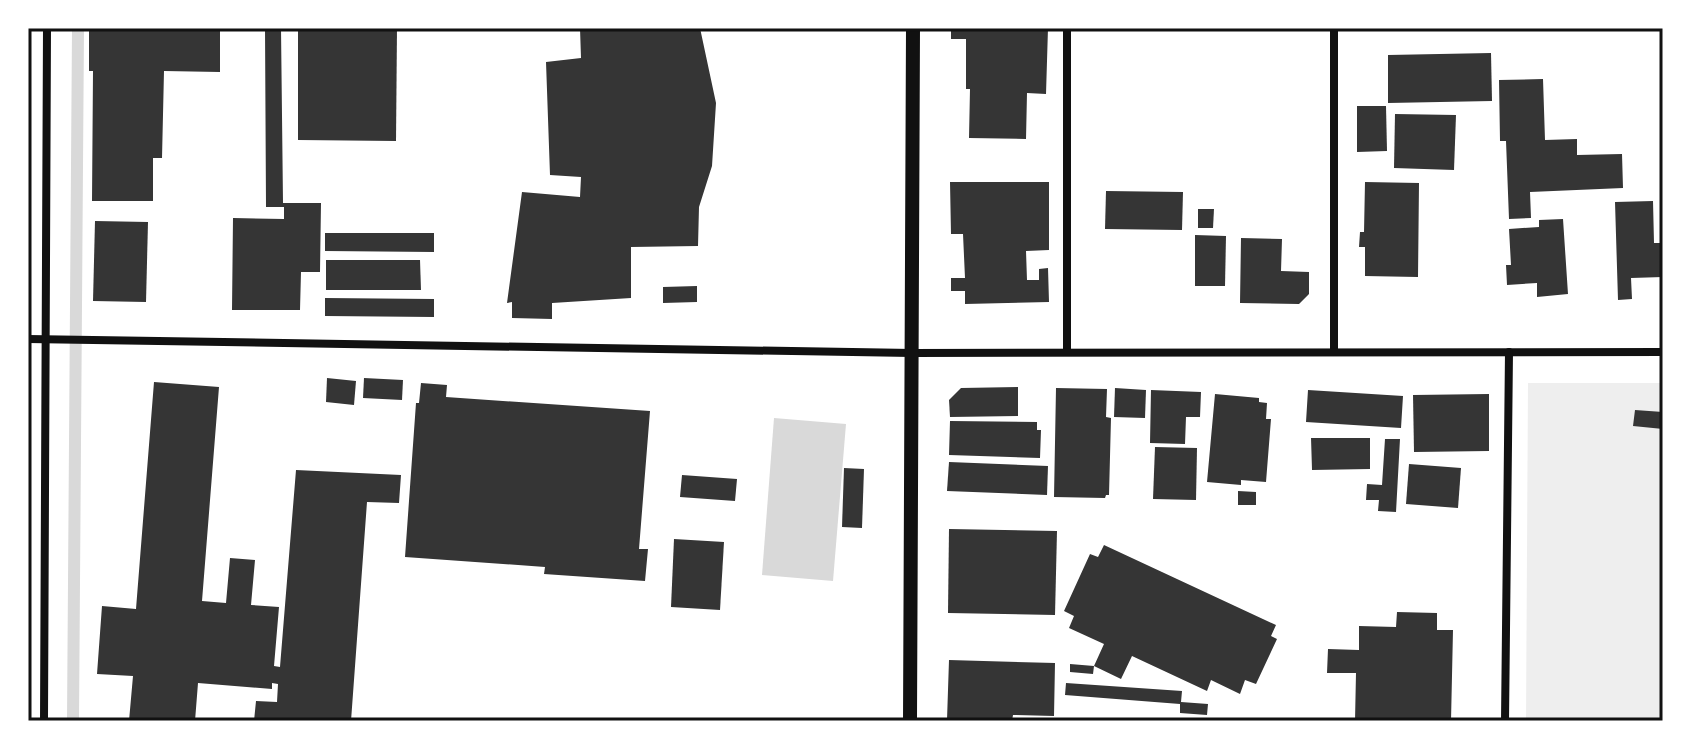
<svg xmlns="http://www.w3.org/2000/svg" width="1691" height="749" font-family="Montserrat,sans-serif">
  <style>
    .green { fill: #eee }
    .water { fill: #d9d9d9 }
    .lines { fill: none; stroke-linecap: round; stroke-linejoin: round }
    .stream { stroke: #d9d9d9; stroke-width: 12 }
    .building { fill: #353535 }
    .minor { stroke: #111; stroke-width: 8 }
    .tertiary { stroke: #111; stroke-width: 14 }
    .neatline { fill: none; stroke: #111; stroke-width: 3 }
  </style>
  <rect width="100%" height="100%" fill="#fff"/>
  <polygon class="green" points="1528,383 1663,383 1663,721 1526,721"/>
  <polygon class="water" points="774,418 846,424 833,581 762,575"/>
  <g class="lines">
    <polyline class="stream" points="73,721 78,28"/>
  </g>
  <g class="building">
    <polygon points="89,28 220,28 220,72 164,71 162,158 153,158 153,201 92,201 93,71 89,71"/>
    <polygon points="265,28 281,28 283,203 321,203 320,272 301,272 300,310 232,310 233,218 284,219 284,207 266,207"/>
    <polygon points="298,28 397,28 396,141 298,140"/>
    <polygon points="580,28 700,28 716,103 712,166 699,207 698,246 631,247 631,298 552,303 552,319 512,318 512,302 507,303 522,192 580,197 581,177 550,175 546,62 581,58"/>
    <polygon points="951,28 1048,28 1046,94 1027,93 1026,139 969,138 970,89 966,89 966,39 951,39"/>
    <polygon points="1491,53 1492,101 1388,103 1388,55"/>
    <polygon points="1543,79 1545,140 1577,139 1577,155 1622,154 1623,188 1530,192 1531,218 1509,219 1506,141 1500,141 1499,80"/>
    <polygon points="1357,106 1386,106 1387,151 1357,152"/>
    <polygon points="1395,114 1456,115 1454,170 1394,168"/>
    <polygon points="950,182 1049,182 1049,250 1026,251 1027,280 1039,280 1039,269 1048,268 1049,302 965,304 965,291 951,291 951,278 965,278 963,234 951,234"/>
    <polygon points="1365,182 1419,183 1418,277 1365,276 1365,247 1359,247 1360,232 1364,232"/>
    <polygon points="1106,191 1183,192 1182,230 1105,229"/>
    <polygon points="1653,201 1654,243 1662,243 1663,277 1631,278 1632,299 1618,300 1615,202"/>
    <polygon points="1198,209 1214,209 1213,228 1198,228"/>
    <polygon points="1563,219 1568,294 1537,297 1537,283 1507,285 1506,265 1511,265 1509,229 1539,227 1539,220"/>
    <polygon points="95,221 148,222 146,302 93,301"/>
    <polygon points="325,233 434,233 434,252 325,251"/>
    <polygon points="1195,235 1226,236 1225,286 1195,286"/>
    <polygon points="1241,238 1282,239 1281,271 1309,272 1309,294 1299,304 1240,303"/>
    <polygon points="326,260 420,260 421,290 326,290"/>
    <polygon points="697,286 697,302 663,303 663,287"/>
    <polygon points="325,298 434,299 434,317 325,316"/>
    <polygon points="327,378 356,381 354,405 326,402"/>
    <polygon points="364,378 403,380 402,400 363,398"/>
    <polygon points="154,382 219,387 202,601 226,603 230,558 255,560 251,605 279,607 274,666 280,667 296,470 401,475 399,503 367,502 351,721 254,721 256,701 277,702 278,684 272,683 272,689 198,683 195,721 129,721 133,676 97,674 102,606 136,609"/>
    <polygon points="421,383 447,385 446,397 650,411 639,549 648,549 645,581 544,574 545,567 405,557 416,403 419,403"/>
    <polygon points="1018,387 1018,416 950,417 949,400 961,388"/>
    <polygon points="1056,388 1107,389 1106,417 1111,418 1109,495 1106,495 1105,498 1054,497"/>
    <polygon points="1115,388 1146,390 1145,418 1114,417"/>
    <polygon points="1151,390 1201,392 1200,417 1186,417 1185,444 1150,443"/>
    <polygon points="1308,390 1403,396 1401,428 1306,422"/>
    <polygon points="1215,394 1259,398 1259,402 1267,403 1266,419 1271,419 1266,482 1241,480 1241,485 1207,482"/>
    <polygon points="1489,394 1489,451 1414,452 1413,395"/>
    <polygon points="1635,410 1663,412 1663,429 1633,426"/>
    <polygon points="950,421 1037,422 1037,430 1041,430 1040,458 949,455"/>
    <polygon points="1311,438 1370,438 1370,469 1312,470"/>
    <polygon points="1385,439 1400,439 1396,512 1378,511 1379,500 1366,500 1367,484 1382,485"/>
    <polygon points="1155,447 1197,448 1196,500 1153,499"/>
    <polygon points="949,462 1048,466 1047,495 947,491"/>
    <polygon points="1409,464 1461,468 1458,508 1406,504"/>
    <polygon points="844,468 864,469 862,528 842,527"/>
    <polygon points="682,475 737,479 735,501 680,497"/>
    <polygon points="1238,491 1256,492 1256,505 1238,505"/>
    <polygon points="949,529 1057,531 1055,615 948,613"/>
    <polygon points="674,539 724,542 720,610 671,607"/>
    <polygon points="1104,545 1276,625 1271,636 1277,639 1256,684 1245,680 1240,694 1211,680 1207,691 1132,656 1121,679 1094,666 1093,674 1070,672 1070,664 1094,666 1104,644 1069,628 1074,616 1064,611 1090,554 1098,557"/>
    <polygon points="1397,612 1437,613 1437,630 1453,630 1451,721 1355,721 1356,673 1327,673 1328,649 1359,650 1359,626 1396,627"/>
    <polygon points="949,660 1055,663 1054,716 1013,715 1012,721 947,720"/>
    <polygon points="1066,683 1182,691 1181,702 1208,704 1207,715 1180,713 1180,704 1065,695"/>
  </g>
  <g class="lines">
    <g class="minor">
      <polyline points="1067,28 1067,352"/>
      <polyline points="1334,28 1334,352"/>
      <polyline points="28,339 912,353 1663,352"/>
      <polyline points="44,721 47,28"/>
      <polyline points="1505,721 1509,352"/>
    </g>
    <polyline class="tertiary" points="910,721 913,28"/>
  </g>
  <rect width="1691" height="749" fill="none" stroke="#ffffff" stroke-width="60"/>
  <rect x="30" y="30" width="1631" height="689" class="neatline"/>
</svg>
